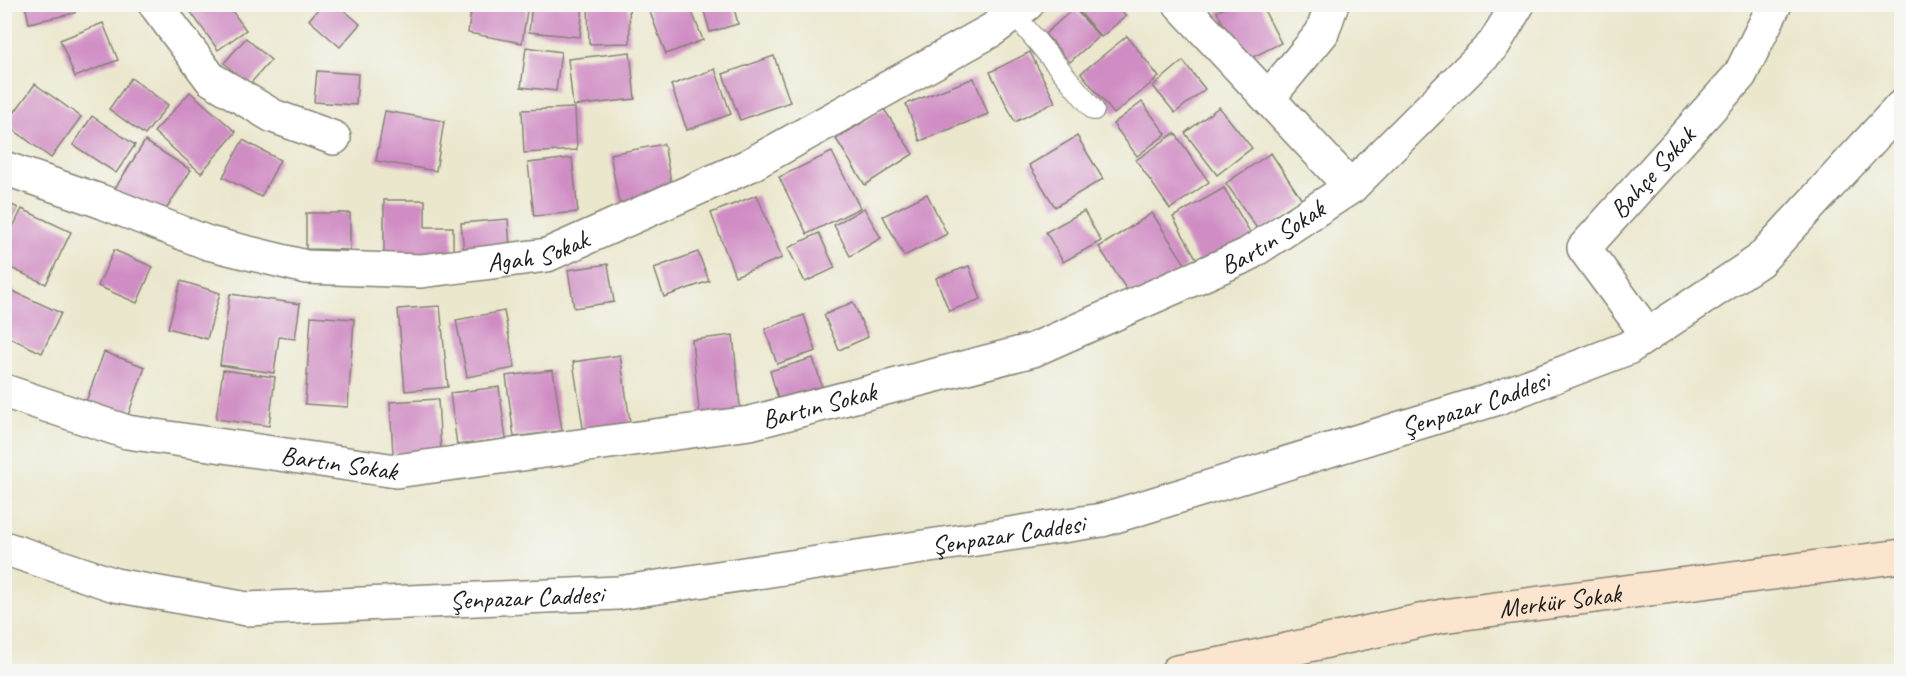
<svg xmlns="http://www.w3.org/2000/svg" width="1906" height="676" font-family="Caveat,sans-serif">
  <style>
    .building { fill: #d08dc4 }
    .lines { fill: none; stroke-linecap: round; stroke-linejoin: round }
    .lane-casing { stroke: #848274; stroke-width: 22 }
    .street-casing { stroke: #848274; stroke-width: 36 }
    .secondary-casing { stroke: #848274; stroke-width: 36 }
    .lane { stroke: #fff; stroke-width: 20 }
    .street { stroke: #fff; stroke-width: 33 }
    .secondary { stroke: #fce5cf; stroke-width: 33 }
    .labels { text-anchor: middle; dominant-baseline: central; stroke-width: 5; stroke-linejoin: round; paint-order: stroke }
    .street-label { font-size: 26px; fill: #1c1c1c; stroke: #f6f6f2 }
  </style>
  <rect width="100%" height="100%" fill="#f6f6f2"/>
  <filter id="ink" filterUnits="userSpaceOnUse"><feTurbulence type="fractalNoise" baseFrequency=".0167" numOctaves="2"/><feDisplacementMap in="SourceGraphic" scale="12" xChannelSelector="R" yChannelSelector="G"/><feConvolveMatrix kernelMatrix="1 2 1 2 8 2 1 2 1" color-interpolation-filters="sRGB"/></filter>
  <filter id="wash" filterUnits="userSpaceOnUse"><feTurbulence type="fractalNoise" baseFrequency=".008" numOctaves="4" result="noise"/><feDisplacementMap in="SourceGraphic" scale="24" xChannelSelector="R" yChannelSelector="G"/><feGaussianBlur stdDeviation="1.35" result="paint"/><feColorMatrix in="noise" values="0 0 0 0 0 0 0 0 0 0 0 0 0 0 0 0 0 1.4 0 .05"/><feComposite in="paint" operator="in"/></filter>
  <g filter="url(#wash)">
    <rect width="100%" height="100%" fill="#ebe7cd"/>
    <g id="blocks">
      <g class="building">
        <polygon points="25,4 73,4 75,13 29,23"/>
        <polygon points="199,4 227,4 246,30 218,50 190,11"/>
        <polygon points="322,4 337,4 360,24 340,47 309,20"/>
        <polygon points="472,4 528,4 522,43 468,33"/>
        <polygon points="532,4 583,4 580,37 529,32"/>
        <polygon points="654,4 689,4 703,40 666,54 648,7"/>
        <polygon points="702,4 733,4 738,24 710,32"/>
        <polygon points="1073,4 1116,4 1126,16 1101,37"/>
        <polygon points="1231,4 1261,4 1281,43 1243,62 1217,12"/>
        <polygon points="588,5 629,5 630,43 589,44"/>
        <polygon points="1074,8 1099,36 1070,62 1045,34"/>
        <polygon points="103,23 118,60 75,77 60,40"/>
        <polygon points="1127,36 1159,77 1114,114 1081,73"/>
        <polygon points="246,38 271,60 249,85 224,63"/>
        <polygon points="526,47 561,52 556,91 521,87"/>
        <polygon points="630,52 635,99 573,106 568,59"/>
        <polygon points="1030,52 1055,102 1015,122 990,72"/>
        <polygon points="774,56 790,102 740,120 723,74"/>
        <polygon points="1183,61 1205,89 1175,113 1153,86"/>
        <polygon points="715,69 731,114 687,130 671,85"/>
        <polygon points="317,71 358,74 356,105 314,102"/>
        <polygon points="131,78 168,105 145,135 109,109"/>
        <polygon points="974,78 988,114 920,141 906,104"/>
        <polygon points="35,84 81,117 51,158 6,124"/>
        <polygon points="190,92 236,132 201,173 154,132"/>
        <polygon points="1142,102 1166,134 1137,156 1113,124"/>
        <polygon points="1219,107 1252,148 1217,175 1185,133"/>
        <polygon points="575,108 577,150 524,153 522,110"/>
        <polygon points="884,109 913,154 865,185 836,139"/>
        <polygon points="385,111 444,121 436,171 376,161"/>
        <polygon points="92,116 135,145 116,173 73,145"/>
        <polygon points="1175,133 1209,182 1170,209 1136,160"/>
        <polygon points="1077,136 1103,179 1055,207 1029,165"/>
        <polygon points="243,140 280,160 261,197 223,177"/>
        <polygon points="145,141 191,170 160,219 114,190"/>
        <polygon points="664,144 673,193 619,203 610,154"/>
        <polygon points="832,152 860,208 807,234 779,177"/>
        <polygon points="1271,153 1304,203 1260,233 1226,183"/>
        <polygon points="572,158 578,212 534,216 528,163"/>
        <polygon points="1224,188 1253,237 1201,267 1173,217"/>
        <polygon points="927,194 947,234 904,256 883,216"/>
        <polygon points="757,195 782,258 735,276 711,213"/>
        <polygon points="384,200 425,200 425,227 453,227 453,263 384,263"/>
        <polygon points="4,201 18,208 4,235"/>
        <polygon points="864,208 881,238 850,256 834,225"/>
        <polygon points="22,209 71,232 46,284 4,265 4,245"/>
        <polygon points="1084,211 1101,241 1063,262 1046,232"/>
        <polygon points="306,213 350,213 350,250 306,249"/>
        <polygon points="1152,213 1187,267 1134,301 1099,247"/>
        <polygon points="508,219 510,249 464,252 461,223"/>
        <polygon points="819,233 835,268 805,282 788,248"/>
        <polygon points="114,250 153,267 137,303 98,286"/>
        <polygon points="698,252 709,281 664,297 654,268"/>
        <polygon points="608,264 614,302 574,308 568,270"/>
        <polygon points="969,266 981,299 949,311 936,278"/>
        <polygon points="181,281 220,293 207,339 168,328"/>
        <polygon points="4,287 61,313 42,353 4,335"/>
        <polygon points="230,294 300,304 295,339 279,337 274,373 220,365"/>
        <polygon points="853,302 868,337 839,350 824,315"/>
        <polygon points="440,306 448,387 405,391 398,309"/>
        <polygon points="504,311 515,368 467,377 456,320"/>
        <polygon points="804,315 816,351 777,364 765,329"/>
        <polygon points="311,316 354,319 348,407 305,404"/>
        <polygon points="733,335 741,416 700,420 692,340"/>
        <polygon points="104,352 145,367 126,421 84,407"/>
        <polygon points="620,355 631,428 584,434 573,362"/>
        <polygon points="813,358 826,399 782,412 770,371"/>
        <polygon points="223,370 275,377 269,426 216,419"/>
        <polygon points="553,370 562,431 514,437 506,376"/>
        <polygon points="499,387 506,439 457,445 450,393"/>
        <polygon points="438,399 441,451 393,454 390,402"/>
      </g>
    </g>
  </g>
  <g filter="url(#ink)">
    <use href="#blocks" fill-opacity="0" stroke="#848274" stroke-width="1.5"/>
    <g class="lines">
      <defs>
        <polyline id="lane" points="1014,14 1094,110"/>
        <g id="street">
          <polyline points="155,4 211,79 273,116 334,138"/>
          <polyline points="1180,4 1351,187"/>
          <polyline points="1268,98 1322,33 1332,4"/>
          <path id="s1" d="M 4,168 L 100,201 L 208,243 L 306,267 L 421,271 L 547,255 L 748,166 L 992,30 L 1027,4"/>
          <path id="s2" d="M 1648,335 L 1584,248 L 1740,75 L 1775,4"/>
          <path id="s3" d="M 4,391 L 127,432 L 396,471 L 750,423 L 1033,350 L 1247,255 L 1351,187 L 1494,44 L 1518,4"/>
          <path id="s4" d="M 4,548 L 115,585 L 247,609 L 618,593 L 1102,520 L 1495,399 L 1628,348 L 1759,261 L 1902,106"/>
        </g>
        <g id="secondary">
          <path id="s5" d="M 1222,664 L 1442,616 L 1902,556"/>
          <polyline points="1177,672 1222,664 1241,671"/>
        </g>
      </defs>
      <use href="#lane" class="lane-casing"/>
      <use href="#street" class="street-casing"/>
      <use href="#secondary" class="secondary-casing"/>
      <use href="#lane" class="lane"/>
      <use href="#street" class="street"/>
      <use href="#secondary" class="secondary"/>
    </g>
  </g>
  <g class="labels">
    <g class="street-label">
      <text stroke="none"><textPath href="#s2" startOffset="210">Bahçe Sokak</textPath></text>
      <text stroke="none"><textPath href="#s3" startOffset="1316">Bartın Sokak</textPath></text>
      <text stroke="none"><textPath href="#s1" startOffset="552">Agah Sokak</textPath></text>
      <text stroke="none"><textPath href="#s4" startOffset="1503">Şenpazar Caddesi</textPath></text>
      <text stroke="none"><textPath href="#s3" startOffset="830">Bartın Sokak</textPath></text>
      <text stroke="none"><textPath href="#s3" startOffset="344">Bartın Sokak</textPath></text>
      <text stroke="none"><textPath href="#s4" startOffset="1017">Şenpazar Caddesi</textPath></text>
      <text stroke="none"><textPath href="#s4" startOffset="531">Şenpazar Caddesi</textPath></text>
      <text stroke="none"><textPath href="#s5" startOffset="344">Merkür Sokak</textPath></text>
    </g>
  </g>
  <rect width="1906" height="676" fill="none" stroke="#f6f6f2" stroke-width="24"/>
</svg>
